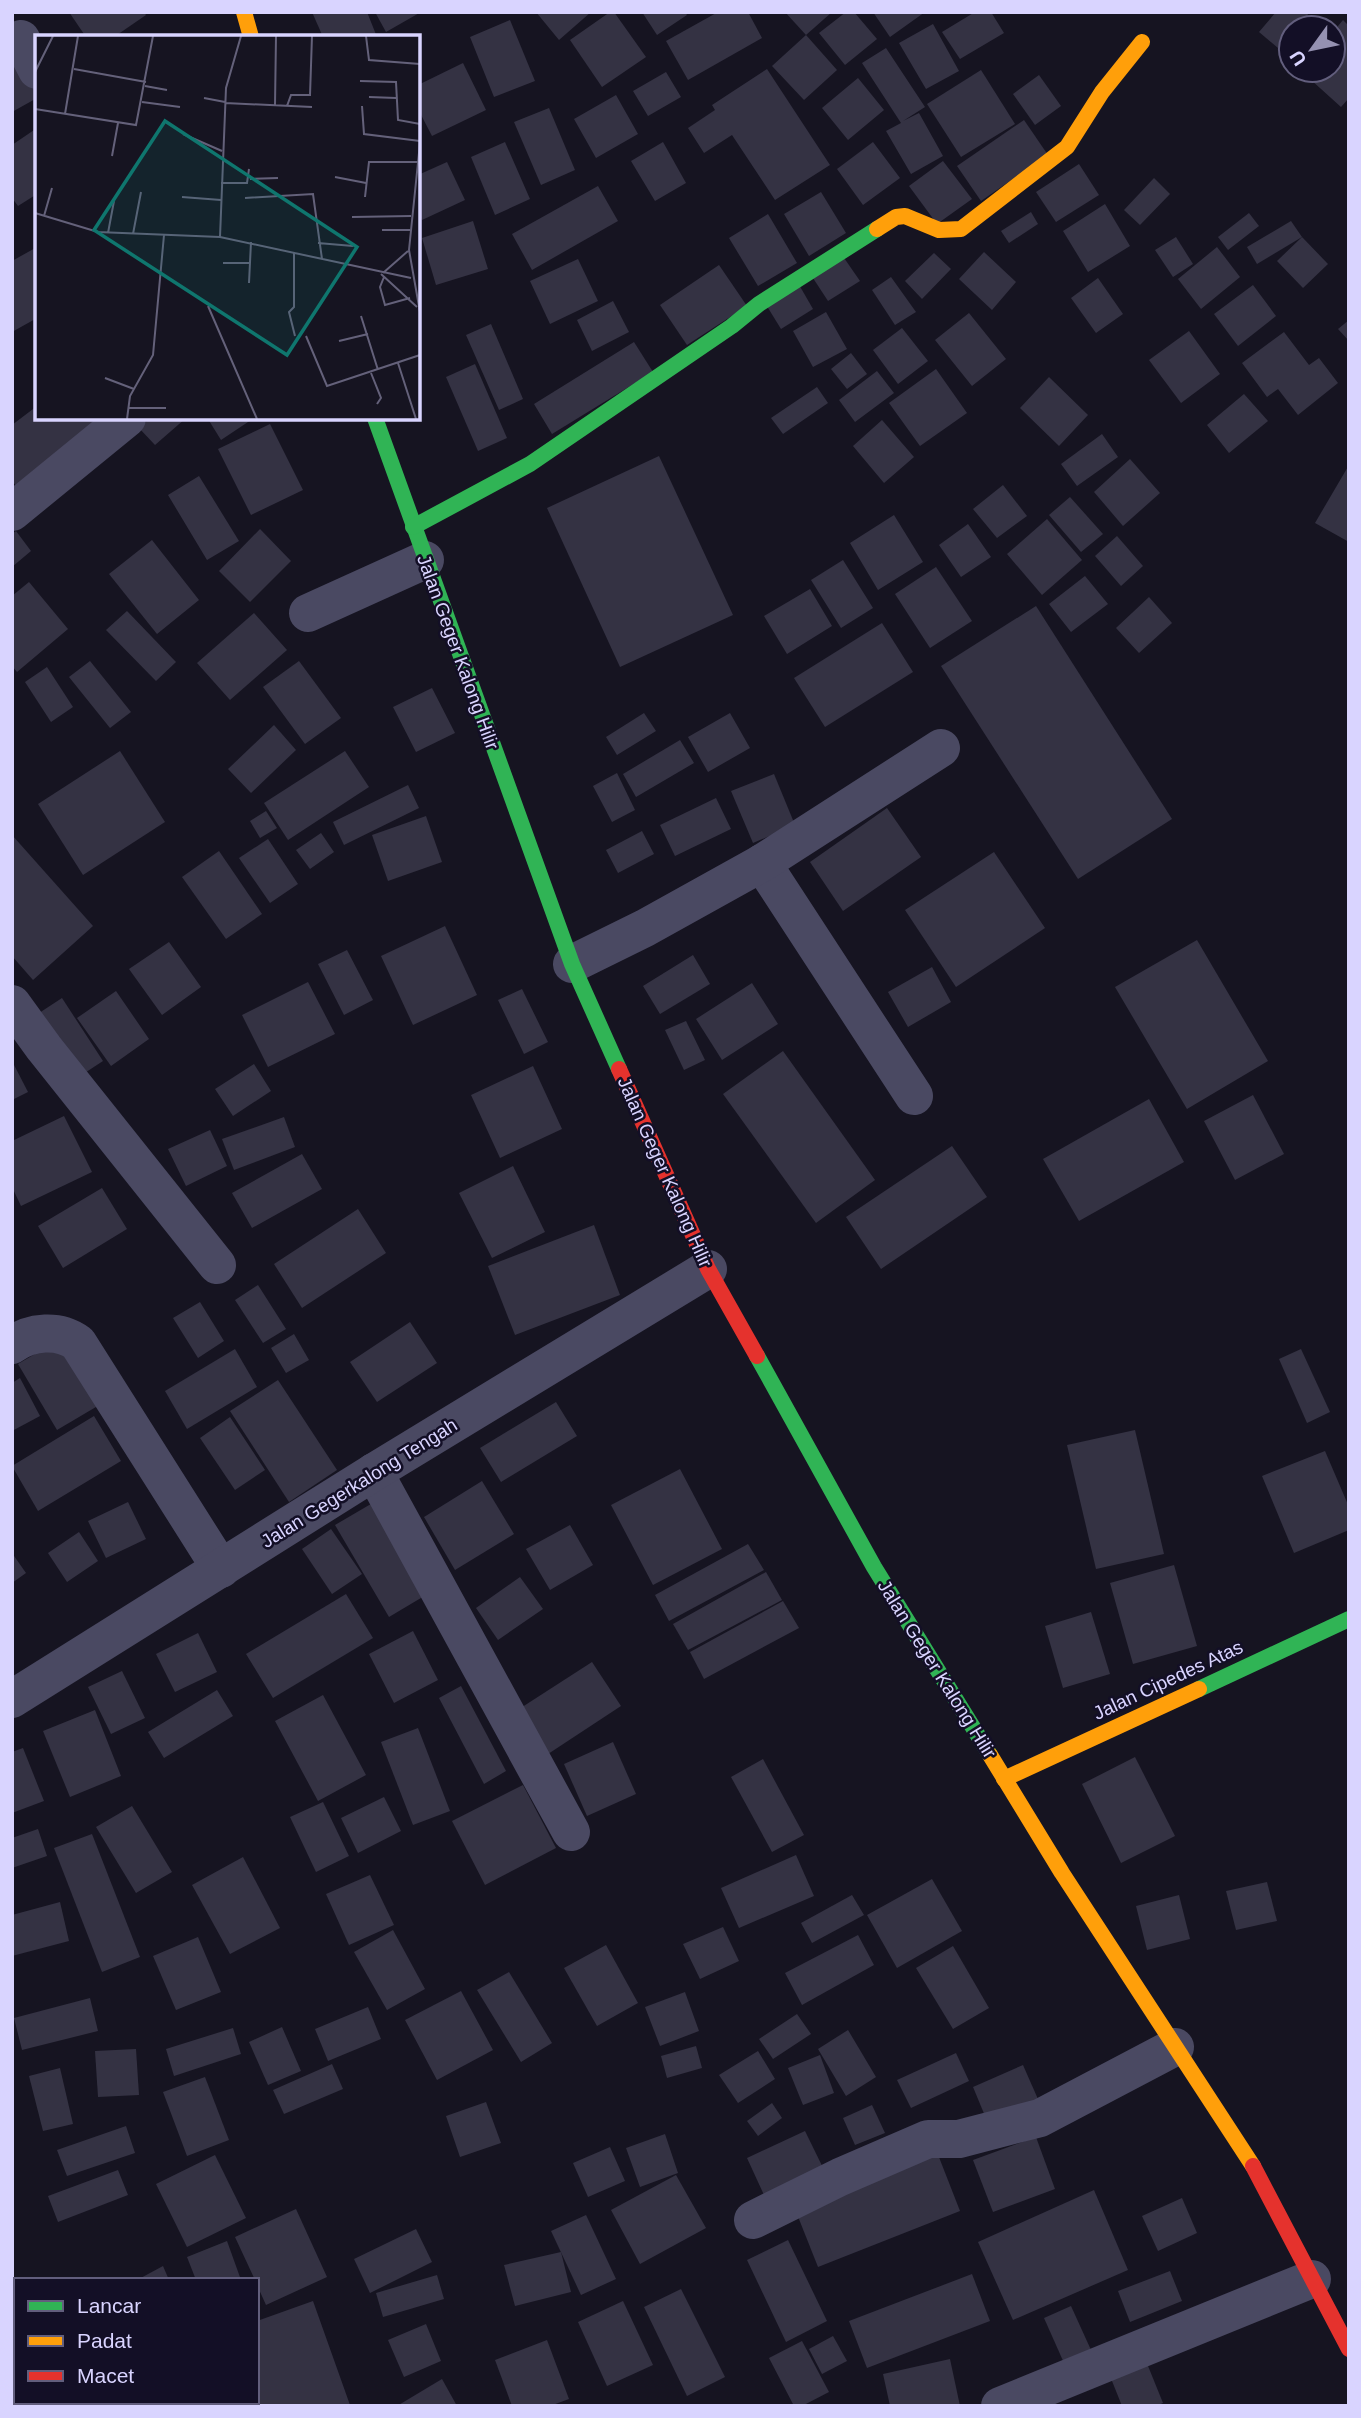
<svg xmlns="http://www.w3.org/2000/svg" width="1361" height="2418" font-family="Arial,sans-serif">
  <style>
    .building { fill: #343243 }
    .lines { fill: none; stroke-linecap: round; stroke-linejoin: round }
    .street { stroke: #4a4962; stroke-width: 38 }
    .fast { stroke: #30b455; stroke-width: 16 }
    .slow { stroke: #ff9f0a; stroke-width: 16 }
    .jam { stroke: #e5322d; stroke-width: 16 }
    .labels { text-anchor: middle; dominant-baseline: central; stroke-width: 5; stroke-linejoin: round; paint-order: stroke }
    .street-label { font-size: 19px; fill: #d9d4ff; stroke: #130f26 }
    .inset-road { fill: none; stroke: #64617a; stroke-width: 2 }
    .view { fill: #0f766e; fill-opacity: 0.15; stroke: #0f766e; stroke-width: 3.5 }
    .inset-edge { fill: none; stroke: #d9d4ff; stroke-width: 3.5 }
  </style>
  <rect width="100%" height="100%" fill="#161421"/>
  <g class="building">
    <polygon points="69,12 144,12 146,15 114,37 86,37"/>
    <polygon points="312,12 367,12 377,37 323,37"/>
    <polygon points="375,12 421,12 386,32"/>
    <polygon points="536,12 591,12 559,40"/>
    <polygon points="610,12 614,12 646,57 602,87 570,40"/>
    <polygon points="642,12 685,12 687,15 657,35"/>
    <polygon points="718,12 748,12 762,38 688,80 666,41"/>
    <polygon points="785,12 832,12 806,35"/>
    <polygon points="846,12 854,12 877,39 845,65 819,33"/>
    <polygon points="873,12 925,12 890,37"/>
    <polygon points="975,12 991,12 1004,33 960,59 942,32"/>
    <polygon points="1276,12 1310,12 1296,28 1291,28 1291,34 1278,48 1259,32"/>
    <polygon points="510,20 535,81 494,97 470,37"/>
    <polygon points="1343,20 1349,26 1349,98 1341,107 1300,70 1333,70 1333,32"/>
    <polygon points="933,24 959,71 926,89 899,43"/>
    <polygon points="806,35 837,70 804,100 772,66"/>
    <polygon points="886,48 925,107 903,121 919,113 943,156 911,174 886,131 901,123 862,63"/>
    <polygon points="12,51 37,86 37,98 12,112"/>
    <polygon points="463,63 486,110 432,136 418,109 418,85"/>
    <polygon points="767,69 830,165 775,200 732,135 704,153 688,128 715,110 712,105"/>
    <polygon points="981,70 1015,124 961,157 927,104"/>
    <polygon points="666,72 681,97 648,116 633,91"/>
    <polygon points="1039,75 1061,106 1035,125 1013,94"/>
    <polygon points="858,78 884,110 848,140 822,108"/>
    <polygon points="616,95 638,134 596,158 574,119"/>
    <polygon points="549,108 575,170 541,185 514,122"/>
    <polygon points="1024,120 1048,155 981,201 957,166"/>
    <polygon points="37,128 37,194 18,206 12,198 12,145"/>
    <polygon points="505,142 530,199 495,215 471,157"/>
    <polygon points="663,142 686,183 655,201 631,161"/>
    <polygon points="873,142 900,178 863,205 837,169"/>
    <polygon points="943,161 972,199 937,224 909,186"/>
    <polygon points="447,162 465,200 422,220 418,212 418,175"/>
    <polygon points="1079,164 1099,195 1056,222 1036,192"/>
    <polygon points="1154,178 1170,194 1140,225 1124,210"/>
    <polygon points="598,186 618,221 532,270 512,234"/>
    <polygon points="821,192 846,233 809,256 784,214"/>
    <polygon points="1105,204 1130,246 1088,272 1063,231"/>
    <polygon points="1031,212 1038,224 1009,243 1001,231"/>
    <polygon points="1249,213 1259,226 1228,250 1218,237"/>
    <polygon points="768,214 797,263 758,286 729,238"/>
    <polygon points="473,221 488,269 436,285 422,238"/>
    <polygon points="1291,221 1302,237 1257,264 1247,247"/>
    <polygon points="1176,237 1193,264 1173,277 1155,250"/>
    <polygon points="1302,237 1328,264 1303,288 1277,261"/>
    <polygon points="37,247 37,318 12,332 12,261"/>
    <polygon points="1217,247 1240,277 1201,309 1178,279"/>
    <polygon points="984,252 1016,282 992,310 959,279"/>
    <polygon points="934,253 951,269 922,299 905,281"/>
    <polygon points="842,255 860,281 828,301 811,275"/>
    <polygon points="578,259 598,301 550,324 530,281"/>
    <polygon points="719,265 747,306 687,345 660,305"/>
    <polygon points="891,277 916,312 895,325 872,290"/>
    <polygon points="1098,278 1123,314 1096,333 1071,298"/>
    <polygon points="798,283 813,309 781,329 765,303"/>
    <polygon points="1253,285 1276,316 1238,346 1214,314"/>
    <polygon points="613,301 629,332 592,351 577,320"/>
    <polygon points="826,312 847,349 813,367 793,331"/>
    <polygon points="969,313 1006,359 972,386 935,340"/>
    <polygon points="1349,320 1349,341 1338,329"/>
    <polygon points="491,324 523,399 499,410 466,335"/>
    <polygon points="902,328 928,361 898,384 873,350"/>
    <polygon points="1189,331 1220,374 1181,403 1149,360"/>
    <polygon points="1284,332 1309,365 1319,358 1338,383 1298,415 1278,389 1267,397 1242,363"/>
    <polygon points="634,342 653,372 552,434 534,404"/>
    <polygon points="851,353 867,374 847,389 831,369"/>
    <polygon points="475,364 507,438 478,451 446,377"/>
    <polygon points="936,369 967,413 920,446 889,403"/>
    <polygon points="877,371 894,393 855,422 839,400"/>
    <polygon points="1049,377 1088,415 1059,446 1020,408"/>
    <polygon points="817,387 828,403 783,434 771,418"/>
    <polygon points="1244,394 1268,421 1229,453 1207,425"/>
    <polygon points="37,406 37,418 110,418 18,488 12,481 12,425"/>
    <polygon points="150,418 186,418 155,445 139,428"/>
    <polygon points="209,418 254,418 221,440 208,419"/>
    <polygon points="882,420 914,457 884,483 853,446"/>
    <polygon points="270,424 303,490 251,515 218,449"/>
    <polygon points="1102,434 1118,457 1077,486 1061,464"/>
    <polygon points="659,456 733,615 620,667 547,508"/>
    <polygon points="1130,459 1160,493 1123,526 1094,492"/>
    <polygon points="1349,465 1349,542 1315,523"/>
    <polygon points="199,476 239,541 207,560 168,495"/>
    <polygon points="1003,485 1027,516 997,538 973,509"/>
    <polygon points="1070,497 1103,534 1081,552 1049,515"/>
    <polygon points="894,515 923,562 878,590 850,543"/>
    <polygon points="1047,519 1082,560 1042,595 1007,554"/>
    <polygon points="968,524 991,557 961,577 939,545"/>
    <polygon points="260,529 291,561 250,602 219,571"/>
    <polygon points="16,531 31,551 12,567 12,534"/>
    <polygon points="1117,536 1143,566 1121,586 1095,556"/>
    <polygon points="152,540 199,600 157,634 109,574"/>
    <polygon points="843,560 873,608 841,628 811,580"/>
    <polygon points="936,567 972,621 930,648 895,594"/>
    <polygon points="1085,576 1108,604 1071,632 1049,604"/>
    <polygon points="29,582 68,629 17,672 12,666 12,596"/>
    <polygon points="810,589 832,626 787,654 764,616"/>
    <polygon points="1149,597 1172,623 1139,653 1116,628"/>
    <polygon points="1036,606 1172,819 1078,879 941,666"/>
    <polygon points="127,611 176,662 156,681 106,630"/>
    <polygon points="254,613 287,650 230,700 197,663"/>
    <polygon points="882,623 913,672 825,727 794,678"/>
    <polygon points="90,661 131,712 110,728 69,677"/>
    <polygon points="299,661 341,718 305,744 263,687"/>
    <polygon points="47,667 73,707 51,722 25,682"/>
    <polygon points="432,688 455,733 416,752 393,707"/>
    <polygon points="644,713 656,731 617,755 606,737"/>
    <polygon points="730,713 750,748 708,772 688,737"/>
    <polygon points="274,725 296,750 251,793 228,769"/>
    <polygon points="680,740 694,763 636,797 623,774"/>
    <polygon points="120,751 165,822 83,875 38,804"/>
    <polygon points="345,751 369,787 288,840 264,803"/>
    <polygon points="617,773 635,810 612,822 593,786"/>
    <polygon points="774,774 795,825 753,843 731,791"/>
    <polygon points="408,785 419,808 344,845 333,822"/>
    <polygon points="716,798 731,829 675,856 660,825"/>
    <polygon points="887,808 921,857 843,911 810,862"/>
    <polygon points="266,811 277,828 260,838 250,821"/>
    <polygon points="426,816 442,862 388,881 372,835"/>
    <polygon points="642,831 654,854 618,873 606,850"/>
    <polygon points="321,833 334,852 310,869 296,850"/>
    <polygon points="12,835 93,926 33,980 12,956"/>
    <polygon points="268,839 298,884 270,903 239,858"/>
    <polygon points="219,851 262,914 226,939 182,877"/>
    <polygon points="994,852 1045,928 956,987 905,910"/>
    <polygon points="445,926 477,995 413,1025 381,956"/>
    <polygon points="1197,940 1268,1061 1187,1109 1115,987"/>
    <polygon points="169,942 201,987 162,1015 129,969"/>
    <polygon points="347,950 373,1000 344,1015 318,964"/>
    <polygon points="693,955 710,984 660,1014 643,986"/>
    <polygon points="932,967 951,1002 908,1027 888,992"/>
    <polygon points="308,982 335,1034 268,1067 242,1015"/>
    <polygon points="752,983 778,1024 722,1060 696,1019"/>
    <polygon points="522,989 548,1042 524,1054 498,1000"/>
    <polygon points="116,991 149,1039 111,1066 77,1018"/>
    <polygon points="62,998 103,1061 74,1080 33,1017"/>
    <polygon points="686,1021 705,1060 684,1070 665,1030"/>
    <polygon points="783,1051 875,1180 816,1223 723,1094"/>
    <polygon points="12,1061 28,1092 12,1100"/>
    <polygon points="254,1064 271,1091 233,1116 215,1089"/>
    <polygon points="533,1066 562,1129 500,1158 471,1095"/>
    <polygon points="1253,1095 1284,1154 1235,1180 1204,1121"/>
    <polygon points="1149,1099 1184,1162 1079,1221 1043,1159"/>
    <polygon points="64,1116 92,1172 21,1206 12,1187 12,1141"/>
    <polygon points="284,1117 295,1147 234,1170 222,1139"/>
    <polygon points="210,1130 227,1166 186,1186 168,1149"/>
    <polygon points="952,1146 987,1197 881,1269 846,1217"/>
    <polygon points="302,1154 322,1189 252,1228 232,1193"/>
    <polygon points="513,1166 545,1232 492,1258 459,1193"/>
    <polygon points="102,1188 127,1229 63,1268 38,1226"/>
    <polygon points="358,1209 386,1253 302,1308 274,1264"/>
    <polygon points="594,1225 620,1295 515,1335 488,1266"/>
    <polygon points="258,1285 286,1329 263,1343 235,1300"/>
    <polygon points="200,1302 224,1341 198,1358 173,1318"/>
    <polygon points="410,1322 437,1363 377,1402 350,1362"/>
    <polygon points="294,1334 309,1360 286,1373 271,1348"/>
    <polygon points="62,1338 101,1404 57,1430 18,1364"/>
    <polygon points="235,1349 257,1387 187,1429 165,1391"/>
    <polygon points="1301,1349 1330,1412 1307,1423 1279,1359"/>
    <polygon points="20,1378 40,1416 12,1431 12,1383"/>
    <polygon points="278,1380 337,1470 289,1502 230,1411"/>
    <polygon points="556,1402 577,1436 501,1482 480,1448"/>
    <polygon points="94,1416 121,1461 38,1511 12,1466"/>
    <polygon points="230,1417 265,1470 235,1490 200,1438"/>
    <polygon points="1135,1430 1164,1554 1096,1569 1067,1445"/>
    <polygon points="1325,1451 1349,1507 1349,1530 1294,1553 1262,1476"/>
    <polygon points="680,1469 722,1549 653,1585 611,1505"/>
    <polygon points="482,1481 514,1534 455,1570 424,1517"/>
    <polygon points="376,1501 431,1592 389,1617 335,1525"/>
    <polygon points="128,1502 146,1539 106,1558 88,1521"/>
    <polygon points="570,1525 593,1565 550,1590 526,1549"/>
    <polygon points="331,1529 362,1574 332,1594 302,1549"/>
    <polygon points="79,1532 98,1561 67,1582 48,1553"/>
    <polygon points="748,1544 764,1570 669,1621 655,1595"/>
    <polygon points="12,1553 26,1573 12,1583"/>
    <polygon points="1174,1565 1197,1646 1133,1664 1110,1583"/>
    <polygon points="766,1572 782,1600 688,1650 673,1624"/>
    <polygon points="520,1577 543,1609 498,1640 476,1608"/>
    <polygon points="346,1594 373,1638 273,1698 246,1654"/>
    <polygon points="783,1601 799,1628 704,1679 690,1652"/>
    <polygon points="1091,1612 1110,1674 1063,1688 1045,1626"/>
    <polygon points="413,1631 438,1680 394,1703 369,1654"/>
    <polygon points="198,1633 217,1672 175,1692 156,1654"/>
    <polygon points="592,1662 621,1706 545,1756 516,1711"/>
    <polygon points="122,1671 145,1718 111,1734 88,1687"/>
    <polygon points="461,1686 506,1771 484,1784 439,1698"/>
    <polygon points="217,1690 233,1716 164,1758 148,1732"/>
    <polygon points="323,1695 366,1775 318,1801 275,1721"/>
    <polygon points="95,1710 121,1776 70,1797 43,1731"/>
    <polygon points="418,1728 450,1811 413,1825 381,1742"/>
    <polygon points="613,1742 636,1794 587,1816 564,1764"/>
    <polygon points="23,1748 44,1801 12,1813 12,1752"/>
    <polygon points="1135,1757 1175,1836 1121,1863 1082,1784"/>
    <polygon points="763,1759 804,1835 772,1852 731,1777"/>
    <polygon points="523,1785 556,1848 485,1885 452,1821"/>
    <polygon points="384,1797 401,1831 358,1853 341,1818"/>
    <polygon points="323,1802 349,1856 316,1872 290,1817"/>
    <polygon points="132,1806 172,1872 136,1893 96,1827"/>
    <polygon points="38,1829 47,1856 12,1868 12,1838"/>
    <polygon points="92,1834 140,1957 102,1972 54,1848"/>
    <polygon points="796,1855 814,1896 739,1928 721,1888"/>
    <polygon points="243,1857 280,1928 230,1954 192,1885"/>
    <polygon points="370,1875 394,1925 349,1945 326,1894"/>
    <polygon points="932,1879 962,1931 897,1968 867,1915"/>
    <polygon points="1267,1882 1277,1921 1236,1930 1226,1891"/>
    <polygon points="852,1895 864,1915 812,1943 801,1923"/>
    <polygon points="1179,1895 1190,1939 1147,1950 1136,1906"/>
    <polygon points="60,1902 69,1941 12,1956 12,1915"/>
    <polygon points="723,1927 739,1961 700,1979 683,1944"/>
    <polygon points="393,1930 425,1989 387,2010 354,1952"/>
    <polygon points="858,1935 874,1965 802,2005 785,1973"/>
    <polygon points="198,1937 221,1992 176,2010 153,1956"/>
    <polygon points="606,1945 638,2003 597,2026 564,1968"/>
    <polygon points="953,1946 989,2008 953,2029 916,1968"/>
    <polygon points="509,1972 552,2043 521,2062 477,1990"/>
    <polygon points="461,1991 493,2050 437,2080 405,2020"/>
    <polygon points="685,1992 699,2031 660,2046 645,2007"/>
    <polygon points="90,1998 98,2031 22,2050 14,2018"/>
    <polygon points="368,2007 381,2039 328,2061 315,2029"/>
    <polygon points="797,2014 811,2034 773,2059 759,2039"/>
    <polygon points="282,2027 301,2071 268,2085 249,2042"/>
    <polygon points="233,2028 241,2054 174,2076 166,2049"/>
    <polygon points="848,2030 876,2077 846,2096 818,2049"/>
    <polygon points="696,2046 702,2068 667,2078 661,2056"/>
    <polygon points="136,2049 139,2095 98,2097 95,2051"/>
    <polygon points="758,2051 775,2079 738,2103 719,2075"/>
    <polygon points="956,2053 969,2081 911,2108 897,2080"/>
    <polygon points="820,2055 834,2093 803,2105 788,2068"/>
    <polygon points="332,2064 343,2089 284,2114 273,2090"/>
    <polygon points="1023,2065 1041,2106 990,2128 973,2087"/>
    <polygon points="60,2068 73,2124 43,2131 29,2076"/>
    <polygon points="205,2077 229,2140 187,2156 163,2092"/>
    <polygon points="486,2102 501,2143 460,2157 446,2116"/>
    <polygon points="772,2103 782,2118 758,2136 747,2121"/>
    <polygon points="872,2105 885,2133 855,2145 843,2118"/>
    <polygon points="126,2126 135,2153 67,2176 57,2150"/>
    <polygon points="805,2131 829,2180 770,2208 747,2158"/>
    <polygon points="665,2134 678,2173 640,2187 626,2148"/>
    <polygon points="1036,2137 1055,2189 993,2212 973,2160"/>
    <polygon points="610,2147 625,2181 588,2197 573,2163"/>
    <polygon points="935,2147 960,2211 818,2267 793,2204"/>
    <polygon points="215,2155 246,2218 187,2247 156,2184"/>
    <polygon points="118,2170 128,2195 58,2222 48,2196"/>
    <polygon points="676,2175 706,2228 640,2264 611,2210"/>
    <polygon points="1094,2190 1128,2270 1013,2320 978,2242"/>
    <polygon points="1182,2198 1197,2233 1158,2251 1142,2216"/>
    <polygon points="296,2209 327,2277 266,2305 257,2285 257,2280 255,2280 235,2237"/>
    <polygon points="586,2215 616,2279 581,2295 551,2231"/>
    <polygon points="416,2229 432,2262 370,2293 354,2259"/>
    <polygon points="788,2240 827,2321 786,2342 747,2260"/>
    <polygon points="227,2241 241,2280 196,2280 187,2257"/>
    <polygon points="561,2252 571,2292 515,2306 504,2265"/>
    <polygon points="163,2266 169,2280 137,2280"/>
    <polygon points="1170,2271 1182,2301 1130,2322 1118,2291"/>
    <polygon points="972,2274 990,2321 867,2368 849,2321"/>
    <polygon points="437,2275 444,2299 383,2317 376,2293"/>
    <polygon points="681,2289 725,2377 687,2396 644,2307"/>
    <polygon points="313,2301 350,2405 238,2406 237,2402 257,2402 257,2321"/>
    <polygon points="623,2301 653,2365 607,2386 578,2322"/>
    <polygon points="1071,2306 1091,2350 1064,2363 1044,2318"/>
    <polygon points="426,2324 441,2361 404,2377 388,2340"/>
    <polygon points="833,2336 847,2361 822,2374 809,2349"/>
    <polygon points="547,2340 569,2399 550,2406 512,2406 495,2360"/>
    <polygon points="802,2341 829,2392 802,2406 794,2406 769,2358"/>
    <polygon points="950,2359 960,2406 890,2406 883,2374"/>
    <polygon points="1146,2361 1163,2403 1156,2406 1122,2406 1110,2376"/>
    <polygon points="442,2379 457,2406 397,2406"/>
  </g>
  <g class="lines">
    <g class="street">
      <polyline points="21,39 37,70"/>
      <polyline points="12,512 127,418"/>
      <polyline points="308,613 425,560"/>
      <polyline points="762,863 914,1096"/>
      <polyline points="572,964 645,928 762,863 941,748"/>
      <polyline points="12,1004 44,1048 217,1265"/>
      <path d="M 12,1345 C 31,1331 59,1329 78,1343 L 221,1569"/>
      <polyline points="374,1472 571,1832"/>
      <polyline points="12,1699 374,1472 708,1269"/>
      <polyline points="753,2220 840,2177 928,2139 959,2139 1040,2118 1175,2047"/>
      <polyline points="1000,2406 1312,2279"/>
    </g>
    <g class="fast">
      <polyline points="375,418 572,964 619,1069"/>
      <polyline points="413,527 530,464 732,326 759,304 877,229"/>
      <polyline points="757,1356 874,1567 990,1755"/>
      <polyline points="1199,1689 1349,1619"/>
    </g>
    <g class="slow">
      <polyline points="244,12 251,37"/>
      <polyline points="877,229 896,217 905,216 939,230 961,229 1067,147 1102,92 1142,42"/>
      <polyline points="990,1755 1062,1873 1253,2166"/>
      <polyline points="1004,1779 1199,1689"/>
    </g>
    <g class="jam">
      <polyline points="619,1069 708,1269 757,1356"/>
      <polyline points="1253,2166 1349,2349"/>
    </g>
  </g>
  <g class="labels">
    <g class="street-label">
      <text transform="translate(458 652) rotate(70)">Jalan Geger Kalong Hilir</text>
      <text transform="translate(665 1172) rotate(66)">Jalan Geger Kalong Hilir</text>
      <text transform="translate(359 1483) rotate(-32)">Jalan Gegerkalong Tengah</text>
      <text transform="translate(937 1669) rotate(58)">Jalan Geger Kalong Hilir</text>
      <text transform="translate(1168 1680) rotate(-25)">Jalan Cipedes Atas</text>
    </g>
  </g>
  <g transform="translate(35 35)">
    <rect width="385" height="385" fill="#161421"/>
    <path class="inset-road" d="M 331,1 L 334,25 L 385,29M 39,34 L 111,47M 0,37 L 18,1M 325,46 L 361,47 L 363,85 L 385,89M 110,51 L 132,55M 334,62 L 361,63M 169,63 L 190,67M 107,67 L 145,72M 190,68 L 277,72M 240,70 L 241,1M 252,71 L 256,60 L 275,60 L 277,1M 327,71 L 329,99 L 385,106M 0,74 L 101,90 L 118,1M 30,79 L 43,1M 148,99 L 187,116M 385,108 L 374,215 L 385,277M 77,121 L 83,88M 300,142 L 331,148M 215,144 L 243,143M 186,148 L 212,148 L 214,134M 147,162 L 186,165M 330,162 L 334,127 L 383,127M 210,163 L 278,159 L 287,224M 0,178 L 63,197 L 185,202 L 376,243M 9,181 L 17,153M 317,182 L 376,181M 347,195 L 375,195M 73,198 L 79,166M 98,199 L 106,157M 185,202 L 191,53 L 206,1M 283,208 L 318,211M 259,217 L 259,272 L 254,277 L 260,301M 188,228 L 214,228M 348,238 L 373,216M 346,239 L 382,272M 349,242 L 345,252 L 350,270 L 375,263M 214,248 L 216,207M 173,271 L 222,384M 326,281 L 343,335M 271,301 L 292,351 L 385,320M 304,306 L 333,299M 363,328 L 381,384M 336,338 L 346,363 L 342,369M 70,343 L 99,354M 93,373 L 131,373M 92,384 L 95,361 L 118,320 L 129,200"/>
    <path class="view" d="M 130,86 L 322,212 L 252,320 L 59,195 Z"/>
    <rect width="385" height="385" class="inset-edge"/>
  </g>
  <rect width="1361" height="2418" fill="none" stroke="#d9d4ff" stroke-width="28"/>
  <rect x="14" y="2278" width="245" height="126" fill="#130f26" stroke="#625e7d" stroke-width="2"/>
  <rect x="28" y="2301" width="35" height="10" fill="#30b455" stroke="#625e7d" stroke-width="2"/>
  <text x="77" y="2313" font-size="21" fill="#d9d4ff">Lancar</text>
  <rect x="28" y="2336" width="35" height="10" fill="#ff9f0a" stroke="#625e7d" stroke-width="2"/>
  <text x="77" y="2348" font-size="21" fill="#d9d4ff">Padat</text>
  <rect x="28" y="2371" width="35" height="10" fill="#e5322d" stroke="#625e7d" stroke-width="2"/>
  <text x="77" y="2383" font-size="21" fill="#d9d4ff">Macet</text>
  <g transform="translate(1312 49) rotate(237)"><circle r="33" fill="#130f26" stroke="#625e7d" stroke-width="2"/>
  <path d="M0-5L12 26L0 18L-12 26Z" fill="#9591b1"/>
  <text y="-10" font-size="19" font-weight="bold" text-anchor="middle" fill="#d9d4ff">U</text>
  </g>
</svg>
